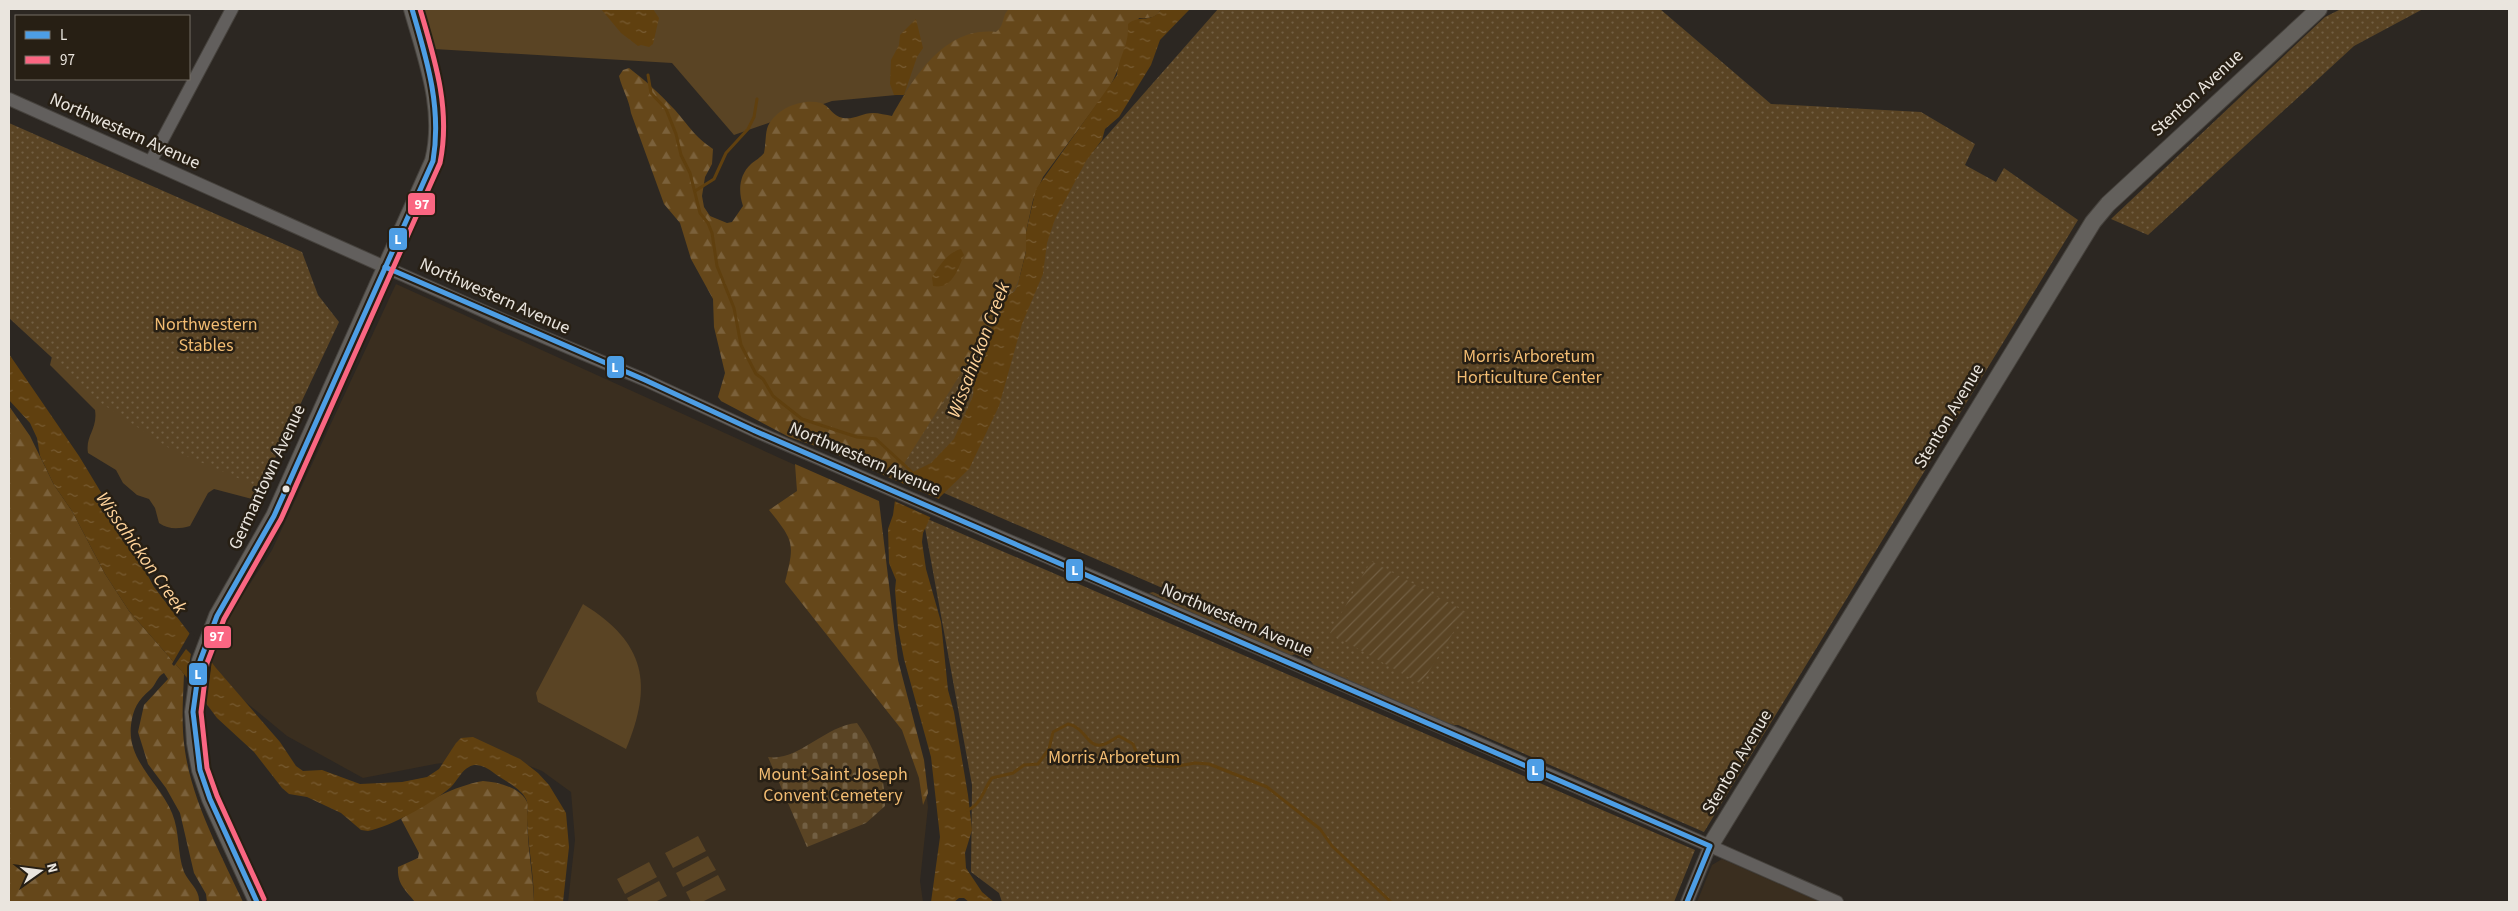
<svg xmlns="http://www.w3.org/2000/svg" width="2518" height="911" font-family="'Source Sans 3',sans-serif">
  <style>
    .built { fill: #3a2e1f }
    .grass { fill: #5a4424 }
    .forest { fill: url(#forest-firs) }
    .cemetery { fill: url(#cemetery-stones) }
    .park { fill: url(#park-dots) }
    .garden { fill: url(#garden-furrows) }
    .water { fill: url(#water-ripples) }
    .pier { fill: #2c2722 }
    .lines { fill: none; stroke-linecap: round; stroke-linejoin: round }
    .stream { stroke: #60400f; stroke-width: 3 }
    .minor-casing { stroke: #46423d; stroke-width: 14 }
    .major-casing { stroke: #46423d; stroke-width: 18 }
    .minor { stroke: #625f5d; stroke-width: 12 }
    .major { stroke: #63605c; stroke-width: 16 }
    .bus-1-casing { stroke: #271f14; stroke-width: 9 }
    .bus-2-casing { stroke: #271f14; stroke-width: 9 }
    .bus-1 { stroke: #4d9ee5; stroke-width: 5 }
    .bus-2 { stroke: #fa6682; stroke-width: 5 }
    .bus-dot { fill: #eae5de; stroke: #271f14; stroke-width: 2 }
    .labels { text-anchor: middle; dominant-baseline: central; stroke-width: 5; stroke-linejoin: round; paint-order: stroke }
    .street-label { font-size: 18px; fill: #eae5de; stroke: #271f14 }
    .park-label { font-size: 18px; fill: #f2bc72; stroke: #271f14 }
    .water-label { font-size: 19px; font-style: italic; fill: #ffd39a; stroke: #271f14 }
    .line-badge { stroke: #271f14; stroke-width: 2 }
    .badge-label { font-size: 14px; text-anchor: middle; font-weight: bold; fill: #fff }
  </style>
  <defs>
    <pattern id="forest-firs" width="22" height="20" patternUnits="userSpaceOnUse" patternTransform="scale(1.25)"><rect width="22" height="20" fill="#65471a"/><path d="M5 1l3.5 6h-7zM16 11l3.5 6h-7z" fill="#7b613b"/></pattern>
    <pattern id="cemetery-stones" width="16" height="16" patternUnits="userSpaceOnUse" patternTransform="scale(1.25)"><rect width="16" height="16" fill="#5a4424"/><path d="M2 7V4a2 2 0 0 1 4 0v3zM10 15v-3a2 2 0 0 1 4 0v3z" fill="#725f43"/></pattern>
    <pattern id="park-dots" width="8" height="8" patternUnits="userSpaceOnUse" patternTransform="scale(1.25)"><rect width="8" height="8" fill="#5a4424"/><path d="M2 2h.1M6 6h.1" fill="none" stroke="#725f43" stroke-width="1.8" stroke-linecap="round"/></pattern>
    <pattern id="garden-furrows" width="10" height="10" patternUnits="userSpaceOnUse" patternTransform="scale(1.25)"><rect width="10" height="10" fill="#5a4424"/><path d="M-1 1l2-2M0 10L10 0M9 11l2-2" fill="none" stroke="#725f43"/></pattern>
    <pattern id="water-ripples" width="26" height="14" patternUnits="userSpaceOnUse" patternTransform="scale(1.25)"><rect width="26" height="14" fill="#60400f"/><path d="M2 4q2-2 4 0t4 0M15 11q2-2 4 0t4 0" fill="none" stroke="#775b32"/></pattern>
  </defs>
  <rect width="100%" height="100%" fill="#2c2722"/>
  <g class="built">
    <polygon points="396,284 877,502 895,659 924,772 928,807 920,881 923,902 568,902 575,840 571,792 542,771 502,755 435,764 363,778 287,736 242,699 211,666 219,640 233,610 272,550"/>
    <polygon points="1722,859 1820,902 1697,902 1712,865"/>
  </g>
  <g class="grass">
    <polygon points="423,9 1035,9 939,91 832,101 734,135 672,63 434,49"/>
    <path d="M 54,348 L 288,413 L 252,499 L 214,489 L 208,493 L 190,526 C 179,529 169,530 159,523 L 155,508 L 149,499 L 137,495 L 123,483 L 116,470 L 88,453 C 85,436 98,429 95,410 L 50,365 Z"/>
    <polygon points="1153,592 1296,654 1288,656 1149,593"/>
    <path d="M 583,604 C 646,643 653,684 626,749 L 538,702 L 536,693 Z"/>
    <polygon points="1310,660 1464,725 1454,725 1437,720 1315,667"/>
    <polygon points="698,836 706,851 673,868 665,853"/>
    <polygon points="708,856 716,870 683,887 676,873"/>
    <polygon points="649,862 657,877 625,894 617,879"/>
    <polygon points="718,875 726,890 702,902 691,902 686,892"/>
    <polygon points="659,881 667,896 655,902 629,902 627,898"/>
  </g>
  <g class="forest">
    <path d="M 1009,9 L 1161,9 C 1156,19 1149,18 1139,18 C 1125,40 1122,66 1109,88 L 1043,177 L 1033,200 L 1026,232 L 1026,251 L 1018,284 L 907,475 L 899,482 L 827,450 L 789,437 L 721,401 L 718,397 L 725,373 L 714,327 L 713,299 L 691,259 L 680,223 L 664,204 L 631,113 C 629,99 622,89 619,76 L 623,70 L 629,68 C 645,80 661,95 675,110 C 689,126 694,136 713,149 L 712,164 L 705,177 L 702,196 L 704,207 L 710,216 L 727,223 L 732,222 L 743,206 C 738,191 739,175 751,164 C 756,160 760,158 764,153 C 766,145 765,133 768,126 C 777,108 802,98 821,103 C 830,106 832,116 843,118 C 854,120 862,113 873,113 C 879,113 886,115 892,116 C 914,77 945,26 996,32 C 1006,24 1001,16 1009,9 Z"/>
    <path d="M 9,406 L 30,436 L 54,485 L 72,511 L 105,574 L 129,611 L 184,674 C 183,700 181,725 185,751 C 193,804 221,854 243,902 L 207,902 L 206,894 L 194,873 L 180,813 L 166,788 L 148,764 L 138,732 L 144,705 L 168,679 L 164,673 C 157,676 156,685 150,690 C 138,700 133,709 131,725 C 127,761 159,782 172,813 C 180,832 177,853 184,872 C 189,883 200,890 199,902 L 9,902 Z"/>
    <path d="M 795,464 L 879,501 L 898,660 L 924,760 L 928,793 L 923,805 L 919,778 L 902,730 L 785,582 C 795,543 794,541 769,510 L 797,491 Z"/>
    <path d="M 483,781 C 499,782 522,788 528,804 C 525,838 533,869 534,902 L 415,902 C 406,890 397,885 398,867 L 418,858 L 419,853 L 401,819 C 425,802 454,786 483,781 Z"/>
  </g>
  <path class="cemetery" d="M 857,723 C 875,748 885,775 885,806 L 866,823 L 807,847 L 768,757 C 798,762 824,726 857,723 Z"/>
  <g class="park">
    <polygon points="1218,9 1660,9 1771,104 1921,112 1975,144 1965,165 1996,182 2004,168 2078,220 1704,832 1203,614 1206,607 898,473 1016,286 1053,197"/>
    <polygon points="2341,9 2423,9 2354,46 2148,235 2111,219 2325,17"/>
    <polygon points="9,123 302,252 318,295 339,322 261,488 172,450 101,403 9,318"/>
    <polygon points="923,517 1695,850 1674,902 1002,902 999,893 971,872 972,785"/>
  </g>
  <polygon class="garden" points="1371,561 1466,612 1421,684 1330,633"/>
  <g class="water">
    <polygon points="601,9 653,9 659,18 653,44 649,47 641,45 638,46 621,33"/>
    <path d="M 1161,9 L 1190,9 L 1160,40 L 1151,65 L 1119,117 L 1105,129 L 1102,140 L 1086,161 L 1055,219 L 1047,243 L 1043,274 L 1022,324 L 999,406 L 969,469 L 940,497 L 923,533 L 922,542 L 926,569 L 941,622 L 948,690 L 954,712 L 968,795 L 972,830 L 965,853 L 966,868 L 982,892 L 994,902 L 969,902 L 964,898 L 959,898 L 954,902 L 931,902 L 940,837 L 931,757 L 904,659 L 898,628 L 895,590 L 896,580 L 889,563 L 888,529 L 893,515 L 896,493 L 899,482 L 907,475 L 931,463 L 954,439 L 973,396 L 975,372 L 979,357 L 1005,298 L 1015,291 L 1018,284 L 1026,251 L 1026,232 L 1036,189 L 1117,75 C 1119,55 1129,47 1128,24 C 1139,14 1153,24 1161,9 Z"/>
    <polygon points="916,19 923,48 917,57 904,95 894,95 890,84 891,60 899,45 900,35"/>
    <path d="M 961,249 L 964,255 C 958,269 952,290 933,286 L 932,277 C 940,265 948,252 961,249 Z"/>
    <path d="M 9,354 L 79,456 L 122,527 L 154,587 L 216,668 L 280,742 L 296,766 L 303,771 L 322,770 L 360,784 L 402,782 L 427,777 L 439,769 L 456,743 L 461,738 L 473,737 L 520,759 L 538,773 L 549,785 L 566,813 L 569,847 L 563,902 L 534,902 C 534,874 528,847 527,818 C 527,812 529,805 526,799 C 521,788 503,780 494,773 C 487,768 477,762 469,767 C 462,770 457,781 451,787 C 433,803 390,827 368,831 L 361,830 L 341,813 L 307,797 L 289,794 L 282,788 L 254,752 L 217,718 L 184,674 L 129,611 L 105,574 L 72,511 L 54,485 L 40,456 L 37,438 L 30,423 L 9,400 Z"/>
  </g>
  <g class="pier">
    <polygon points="897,481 941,500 932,518 892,500"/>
    <polygon points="191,631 212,659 205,707 186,681 191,654 186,649 174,666 172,664"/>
  </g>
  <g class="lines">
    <g class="stream">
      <polyline points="648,75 651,93 666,109 676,134 681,155 690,173 700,213 708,223 712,233 717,266 734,308 741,345 756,374 763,379 773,396 802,419 857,437 876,439 914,474"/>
      <polyline points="695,191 714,179 726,153 748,129 754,117 757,99"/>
      <path d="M 967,810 C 981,806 984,788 992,778 L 1013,773 L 1024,765 L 1038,764 L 1049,749 L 1053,732 L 1068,724 C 1085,727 1088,748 1101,745 C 1108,744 1113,739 1119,736 L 1133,744 L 1140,761 L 1145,765 L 1172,767 L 1195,763 L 1209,764 L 1267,787 L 1320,829 L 1332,846 L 1391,902"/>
    </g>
    <defs>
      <g id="minor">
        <polyline points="9,99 508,322 645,380 755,431 1468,739 1837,902"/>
        <polyline points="151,161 232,9"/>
        <polyline points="1687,902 1710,846"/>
      </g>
      <g id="major">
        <polyline points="1710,846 2093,222 2108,204 2319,9"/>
        <path d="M 257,902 L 210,799 L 200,770 L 195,743 L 193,712 L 200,661 L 217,616 L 274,516 L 433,161 C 446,109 426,59 412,9"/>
      </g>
    </defs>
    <use href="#minor" class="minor-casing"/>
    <use href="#major" class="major-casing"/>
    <use href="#minor" class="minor"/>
    <use href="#major" class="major"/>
    <defs>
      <g id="bus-1">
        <polyline points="385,267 645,380 755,431 1710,846 1687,902"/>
        <path d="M 257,902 L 210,799 L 200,770 L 193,712 L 200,661 L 217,616 L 274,516 L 433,161 C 442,108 427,60 412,9"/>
      </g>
      <path id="bus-2" d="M 264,899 L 217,796 L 207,768 L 201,712 L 207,663 L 224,619 L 281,519 L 440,163 C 451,110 435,60 420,9"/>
    </defs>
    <use href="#bus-1" class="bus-1-casing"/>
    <use href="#bus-2" class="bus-2-casing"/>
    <use href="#bus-1" class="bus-1"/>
    <use href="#bus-2" class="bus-2"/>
  </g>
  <circle class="bus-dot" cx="286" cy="489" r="4.5"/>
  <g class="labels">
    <g class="street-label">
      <text transform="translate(2197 93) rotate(-43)">Stenton Avenue</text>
      <text transform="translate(125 131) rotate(24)">Northwestern Avenue</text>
      <text transform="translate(495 296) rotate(24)">Northwestern Avenue</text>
      <text transform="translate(1949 416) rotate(-59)">Stenton Avenue</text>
      <text transform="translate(865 459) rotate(23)">Northwestern Avenue</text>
      <text transform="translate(267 477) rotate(-65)">Germantown Avenue</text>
      <text transform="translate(1237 620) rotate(23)">Northwestern Avenue</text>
      <text transform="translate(1737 762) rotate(-59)">Stenton Avenue</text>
    </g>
    <g class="park-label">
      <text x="206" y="324">Northwestern<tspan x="206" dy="21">Stables</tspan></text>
      <text x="1529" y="356">Morris Arboretum<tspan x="1529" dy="21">Horticulture Center</tspan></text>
      <text x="1114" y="757">Morris Arboretum</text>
      <text x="833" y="774">Mount Saint Joseph<tspan x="833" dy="21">Convent Cemetery</tspan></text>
    </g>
    <g class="water-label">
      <text transform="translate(979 350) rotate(-69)">Wissahickon Creek</text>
      <text transform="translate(141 553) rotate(55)">Wissahickon Creek</text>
    </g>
  </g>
  <g class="line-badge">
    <rect x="407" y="192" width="29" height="24" rx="5" fill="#fa6682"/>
    <rect x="388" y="227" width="20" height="24" rx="5" fill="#4d9ee5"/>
    <rect x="606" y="355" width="19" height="24" rx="5" fill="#4d9ee5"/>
    <rect x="1065" y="558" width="19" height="24" rx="5" fill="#4d9ee5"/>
    <rect x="203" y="625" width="29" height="24" rx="5" fill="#fa6682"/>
    <rect x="188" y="662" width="20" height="24" rx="5" fill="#4d9ee5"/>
    <rect x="1526" y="758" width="19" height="24" rx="5" fill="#4d9ee5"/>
  </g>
  <g class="badge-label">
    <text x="422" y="209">97</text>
    <text x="398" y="244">L</text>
    <text x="615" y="372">L</text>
    <text x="1075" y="575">L</text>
    <text x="217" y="641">97</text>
    <text x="198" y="679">L</text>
    <text x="1535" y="775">L</text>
  </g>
  <rect width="2518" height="911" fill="none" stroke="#eae5de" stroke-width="20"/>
  <rect x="15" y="15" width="175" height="65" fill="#271f14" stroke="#756e65"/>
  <rect x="25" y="31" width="25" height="8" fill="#4d9ee5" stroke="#756e65"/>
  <text x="60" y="40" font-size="15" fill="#eae5de">L</text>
  <rect x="25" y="56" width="25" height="8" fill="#fa6682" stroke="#756e65"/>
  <text x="60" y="65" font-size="15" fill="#eae5de">97</text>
  <g transform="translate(40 871) rotate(76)" stroke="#271f14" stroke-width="4" paint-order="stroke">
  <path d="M0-4L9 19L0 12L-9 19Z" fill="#eae5de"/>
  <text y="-8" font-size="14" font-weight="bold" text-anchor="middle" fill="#eae5de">N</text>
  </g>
</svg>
